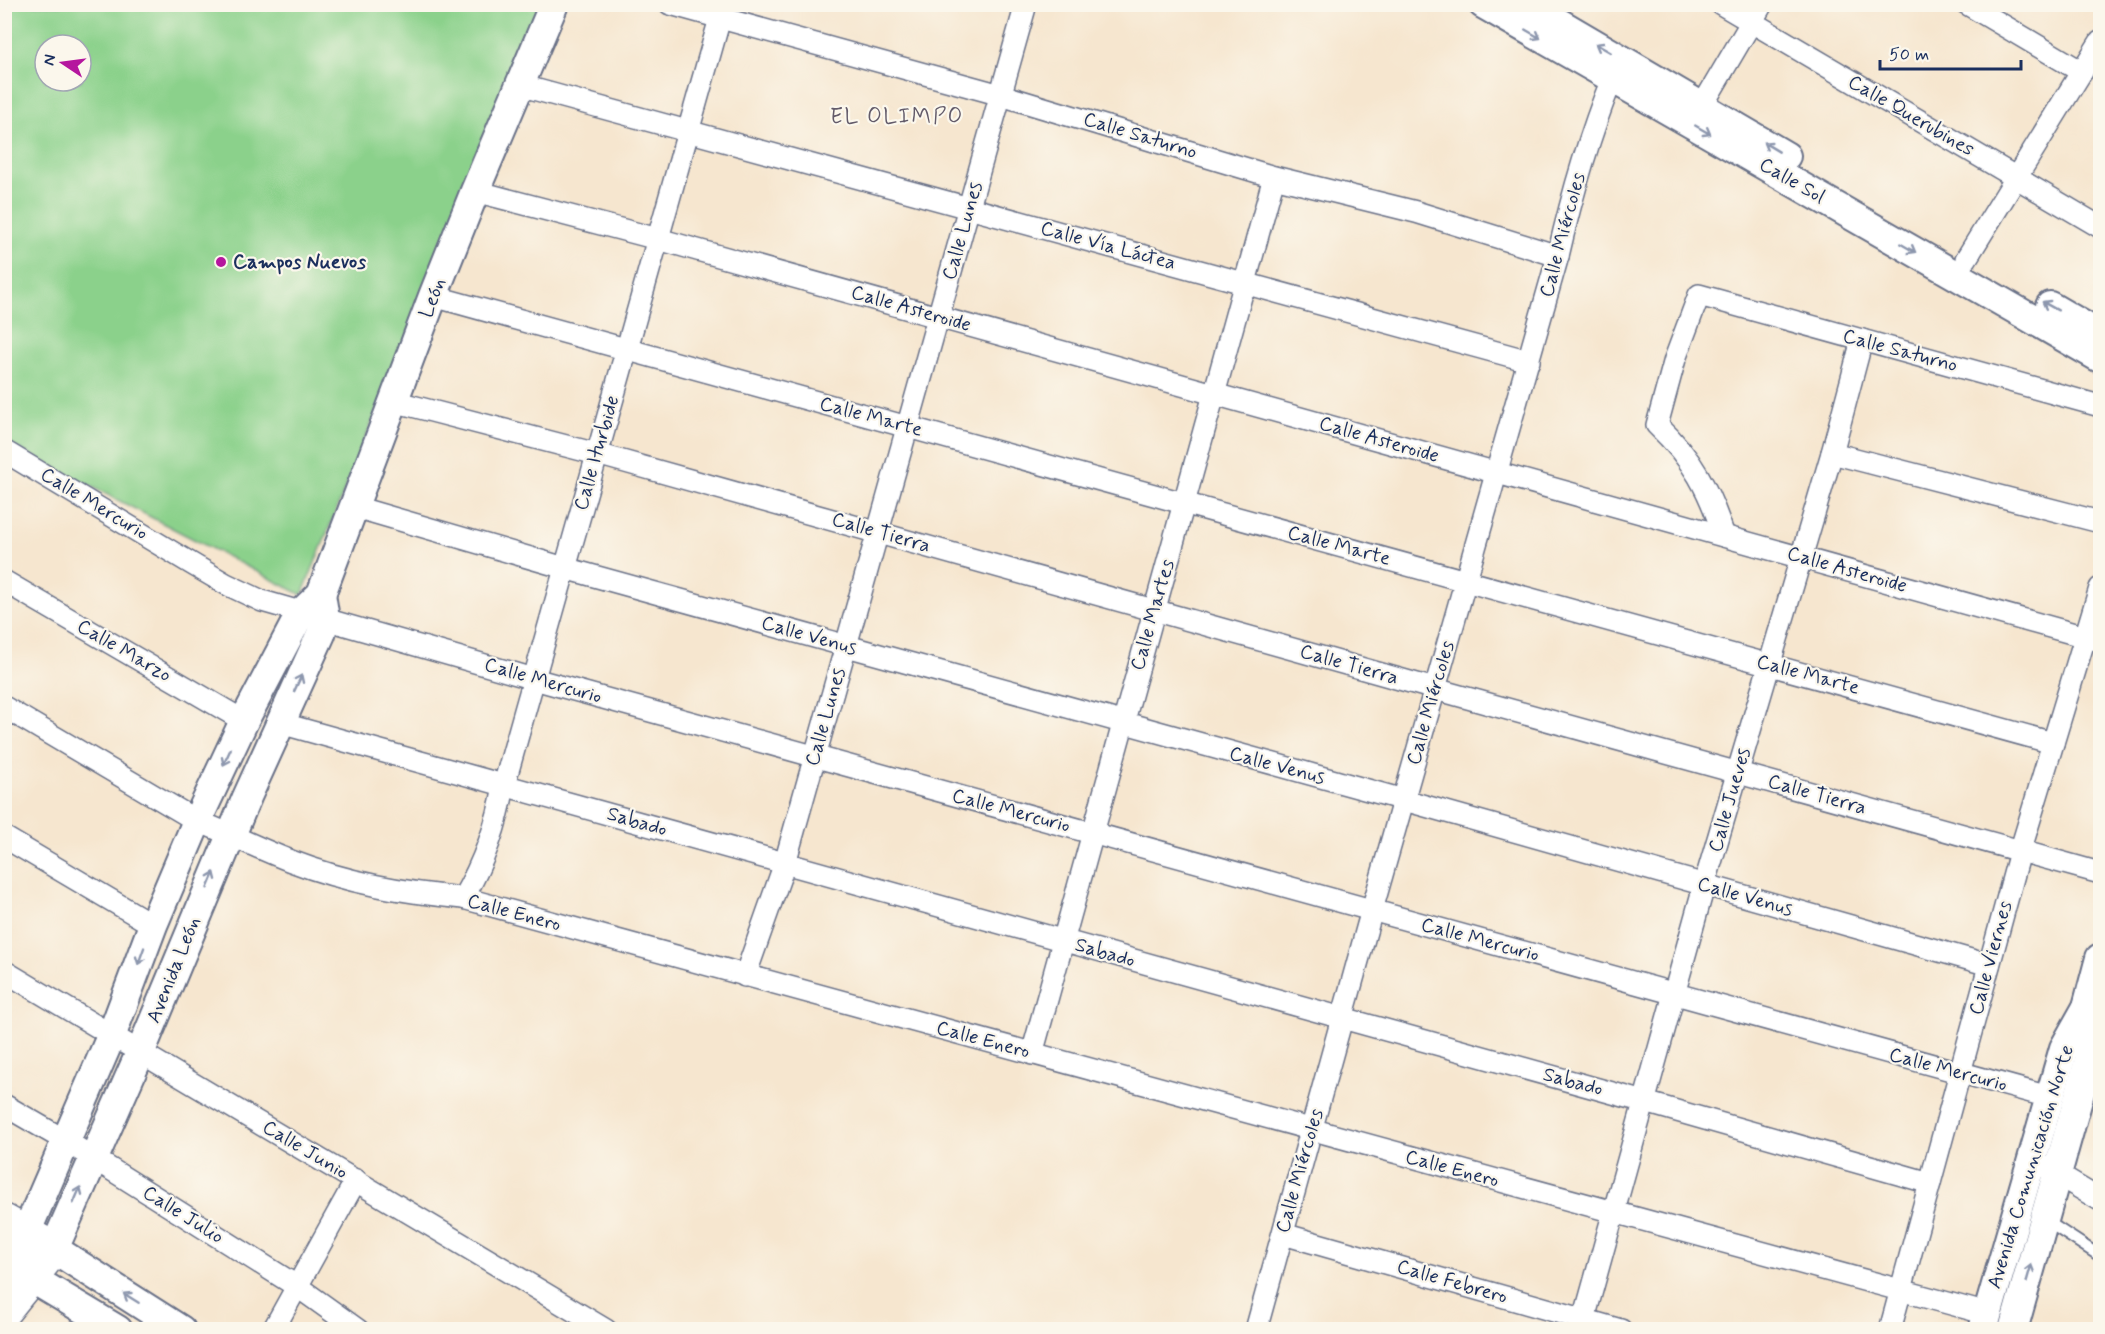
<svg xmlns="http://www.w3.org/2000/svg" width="2105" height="1334" font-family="Mynerve,sans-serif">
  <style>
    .pitch { fill: #8bd18b; stroke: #538074; stroke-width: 1.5; fill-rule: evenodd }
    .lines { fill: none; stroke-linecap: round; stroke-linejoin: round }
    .lane-casing { stroke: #686f86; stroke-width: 14 }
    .street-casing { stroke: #686f86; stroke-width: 24 }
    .secondary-casing { stroke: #686f86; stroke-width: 32 }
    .primary-casing { stroke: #686f86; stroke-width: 36 }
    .lane { stroke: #fff; stroke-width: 10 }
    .street { stroke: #fff; stroke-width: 21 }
    .secondary { stroke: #fff; stroke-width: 28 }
    .primary { stroke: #fff; stroke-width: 33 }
    .oneway { stroke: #8d97ae }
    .poi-dot { fill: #b5179e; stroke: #fbf7ec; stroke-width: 2 }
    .labels { text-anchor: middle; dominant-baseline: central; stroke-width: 4.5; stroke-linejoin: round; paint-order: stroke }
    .street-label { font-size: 20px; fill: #1b2f5e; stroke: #fbf7ec }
    .poi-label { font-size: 20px; font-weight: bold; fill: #1b2f5e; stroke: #fbf7ec; text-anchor: start }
    .quarter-label { font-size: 22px; letter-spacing: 1.5px; fill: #635b6a; stroke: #fbf7ec }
  </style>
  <rect width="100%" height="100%" fill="#fbf7ec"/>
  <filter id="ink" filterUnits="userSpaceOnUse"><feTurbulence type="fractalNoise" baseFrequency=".0167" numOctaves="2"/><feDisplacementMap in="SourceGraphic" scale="12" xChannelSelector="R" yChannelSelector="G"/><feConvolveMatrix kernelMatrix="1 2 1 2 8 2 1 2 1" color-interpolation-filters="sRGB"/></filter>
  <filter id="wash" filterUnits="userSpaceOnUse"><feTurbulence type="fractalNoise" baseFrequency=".008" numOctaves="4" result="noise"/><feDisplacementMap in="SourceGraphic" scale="24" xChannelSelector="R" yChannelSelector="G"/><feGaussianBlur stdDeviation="1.35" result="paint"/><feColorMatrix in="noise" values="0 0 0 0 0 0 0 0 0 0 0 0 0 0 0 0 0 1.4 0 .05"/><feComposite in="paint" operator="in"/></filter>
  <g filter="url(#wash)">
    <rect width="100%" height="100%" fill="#f6e6cf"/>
    <path class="pitch" d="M 4,5 L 541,5 L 302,595 L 5,442 ZM 45,45 L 81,45 L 81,81 L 45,81 Z"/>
  </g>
  <g filter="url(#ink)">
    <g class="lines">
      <defs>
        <polyline id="lane" points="2045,1220 2100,1256"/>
        <g id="street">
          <polyline points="670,4 1001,95 1274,177 1416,212 1558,256"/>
          <polyline points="1721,4 2100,227"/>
          <polyline points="1967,4 2082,72"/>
          <polyline points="519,85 1529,361"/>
          <polyline points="1702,106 1762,4"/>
          <polyline points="475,191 658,239 2100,641"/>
          <polyline points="1966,259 2100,42"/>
          <polyline points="433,296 2053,743"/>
          <polyline points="393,401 597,454 1435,689 2100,873"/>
          <polyline points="4,451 192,564 226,584 262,601 534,679 2049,1097"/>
          <polyline points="1832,453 2100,522"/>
          <polyline points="355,507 565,568 1404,800 1989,965"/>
          <path d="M 1724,536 C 1709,490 1693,459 1657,425 L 1675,359 L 1699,295 L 2100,406"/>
          <polyline points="4,581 244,721"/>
          <path d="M 4,707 L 197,821 C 229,833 259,849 291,861 C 348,883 402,892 463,898 L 1988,1314"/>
          <polyline points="280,723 1645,1102 1930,1183"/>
          <polyline points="4,837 153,925"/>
          <path d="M 463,898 C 484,862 497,827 504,785 L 724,4"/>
          <polyline points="4,971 606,1330"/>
          <polyline points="745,976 785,863 1026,4"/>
          <polyline points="1032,1054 1274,177"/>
          <polyline points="4,1105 66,1141 298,1287 358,1330"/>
          <polyline points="2045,1167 2100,1200"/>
          <polyline points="1283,1234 1621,1330"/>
          <polyline points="273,1330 356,1180"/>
          <path d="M 1256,1330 L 1372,910 L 1558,256 C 1572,195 1589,136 1612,79"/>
          <polyline points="1581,1330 1704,886 1832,453 1862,340"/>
          <polyline points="1890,1330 2020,852 2100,588"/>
        </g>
        <g id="secondary">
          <polyline points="1483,4 2100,358"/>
          <polyline points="1527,4 1786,156"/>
          <polyline points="2050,306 2100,335"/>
          <polyline points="26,1233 112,1034 153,925 197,821 244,721 296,622 302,612 321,594 433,296 475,191 554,4"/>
          <polyline points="31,1278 118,1330"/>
          <polyline points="181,1330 54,1249 141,1051 247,797 321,634 325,619 321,594"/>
          <polyline points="1983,1330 2064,1048 2087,1007 2100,958"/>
          <polyline points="2013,1330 2090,1057 2087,1007"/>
        </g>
        <g id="primary">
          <polyline points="4,1221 54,1249 4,1311"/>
          <polyline points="4,1261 26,1233"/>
        </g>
      </defs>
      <use href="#lane" class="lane-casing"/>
      <use href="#street" class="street-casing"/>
      <use href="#secondary" class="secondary-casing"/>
      <use href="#primary" class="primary-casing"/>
      <use href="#lane" class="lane"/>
      <use href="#street" class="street"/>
      <use href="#secondary" class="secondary"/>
      <use href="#primary" class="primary"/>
    </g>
    <defs><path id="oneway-shaft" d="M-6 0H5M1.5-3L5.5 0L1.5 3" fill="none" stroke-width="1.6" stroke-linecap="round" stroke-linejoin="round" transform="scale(1.5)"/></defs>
    <g class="oneway">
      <use href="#oneway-shaft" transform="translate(1533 34) rotate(30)"/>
      <use href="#oneway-shaft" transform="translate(1603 48) rotate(-150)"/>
      <use href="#oneway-shaft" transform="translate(1703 130) rotate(30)"/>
      <use href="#oneway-shaft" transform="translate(1771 147) rotate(-149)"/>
      <use href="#oneway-shaft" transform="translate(1908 248) rotate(30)"/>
      <use href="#oneway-shaft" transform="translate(2050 306) rotate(-151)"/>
      <use href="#oneway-shaft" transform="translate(298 683) rotate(-65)"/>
      <use href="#oneway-shaft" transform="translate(227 757) rotate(115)"/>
      <use href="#oneway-shaft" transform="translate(211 880) rotate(-67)"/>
      <use href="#oneway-shaft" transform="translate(141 956) rotate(110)"/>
      <use href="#oneway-shaft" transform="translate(77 1195) rotate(-67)"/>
      <use href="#oneway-shaft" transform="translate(2029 1273) rotate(-74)"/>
      <use href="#oneway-shaft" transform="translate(131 1298) rotate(-148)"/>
    </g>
  </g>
  <circle class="poi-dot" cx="221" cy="262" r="6"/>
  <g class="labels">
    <g class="street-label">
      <text transform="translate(1911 116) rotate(30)">Calle Querubines</text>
      <text transform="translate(1140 136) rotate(17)">Calle Saturno</text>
      <text transform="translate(1792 181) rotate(30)">Calle Sol</text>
      <text transform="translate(963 231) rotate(-74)">Calle Lunes</text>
      <text transform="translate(1563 235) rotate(-75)">Calle Miércoles</text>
      <text transform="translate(1108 246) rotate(15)">Calle Vía Láctea</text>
      <text transform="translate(433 298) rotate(-69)">León</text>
      <text transform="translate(911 309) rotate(16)">Calle Asteroide</text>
      <text transform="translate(1900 351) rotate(15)">Calle Saturno</text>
      <text transform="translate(871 417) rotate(15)">Calle Marte</text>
      <text transform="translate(1379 440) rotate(16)">Calle Asteroide</text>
      <text transform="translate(597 453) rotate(-74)">Calle Iturbide</text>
      <text transform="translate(94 504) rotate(31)">Calle Mercurio</text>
      <text transform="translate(881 533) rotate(16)">Calle Tierra</text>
      <text transform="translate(1339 546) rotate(15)">Calle Marte</text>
      <text transform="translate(1847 570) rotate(16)">Calle Asteroide</text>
      <text transform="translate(1153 615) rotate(-74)">Calle Martes</text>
      <text transform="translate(809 636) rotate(16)">Calle Venus</text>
      <text transform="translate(124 651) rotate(30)">Calle Marzo</text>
      <text transform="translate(1349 665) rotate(16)">Calle Tierra</text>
      <text transform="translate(1808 675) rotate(15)">Calle Marte</text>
      <text transform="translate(543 681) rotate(16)">Calle Mercurio</text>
      <text transform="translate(1431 703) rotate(-74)">Calle Miércoles</text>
      <text transform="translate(826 717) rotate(-74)">Calle Lunes</text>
      <text transform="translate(1277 766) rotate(15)">Calle Venus</text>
      <text transform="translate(1817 795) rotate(16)">Calle Tierra</text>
      <text transform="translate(1730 800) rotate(-74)">Calle Jueves</text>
      <text transform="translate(1011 811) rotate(15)">Calle Mercurio</text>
      <text transform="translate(637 822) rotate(16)">Sabado</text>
      <text transform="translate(1745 897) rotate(16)">Calle Venus</text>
      <text transform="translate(514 913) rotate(15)">Calle Enero</text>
      <text transform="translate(1480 940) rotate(15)">Calle Mercurio</text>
      <text transform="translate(1105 953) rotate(16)">Sabado</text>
      <text transform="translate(1991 958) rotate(-75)">Calle Viernes</text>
      <text transform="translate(174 970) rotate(-68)">Avenida León</text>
      <text transform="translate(983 1040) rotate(15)">Calle Enero</text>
      <text transform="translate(1948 1070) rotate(15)">Calle Mercurio</text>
      <text transform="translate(1573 1082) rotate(15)">Sabado</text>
      <text transform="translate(305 1150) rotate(31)">Calle Junio</text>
      <text transform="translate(2031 1167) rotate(-73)">Avenida Comunicación Norte</text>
      <text transform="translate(1452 1169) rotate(15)">Calle Enero</text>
      <text transform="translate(1300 1171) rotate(-74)">Calle Miércoles</text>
      <text transform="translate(183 1215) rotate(32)">Calle Julio</text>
      <text transform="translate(1452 1282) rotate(16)">Calle Febrero</text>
    </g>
    <g class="poi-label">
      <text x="233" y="262">Campos Nuevos</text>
    </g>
    <g class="quarter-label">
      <text x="897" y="117">EL OLIMPO</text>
    </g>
  </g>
  <rect width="2105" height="1334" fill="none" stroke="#fbf7ec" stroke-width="24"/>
  <g transform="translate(63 63) rotate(283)"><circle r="28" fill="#fbf7ec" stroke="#a1a7b3" stroke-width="1.5"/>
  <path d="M0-4.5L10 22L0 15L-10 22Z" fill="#b5179e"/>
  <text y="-9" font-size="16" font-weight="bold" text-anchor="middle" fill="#1b2f5e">N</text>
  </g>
  <path d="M1880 60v9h141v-9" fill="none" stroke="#1b2f5e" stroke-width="3"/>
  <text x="1889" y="60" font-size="18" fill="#1b2f5e" stroke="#fbf7ec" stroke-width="4.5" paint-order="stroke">50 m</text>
</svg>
